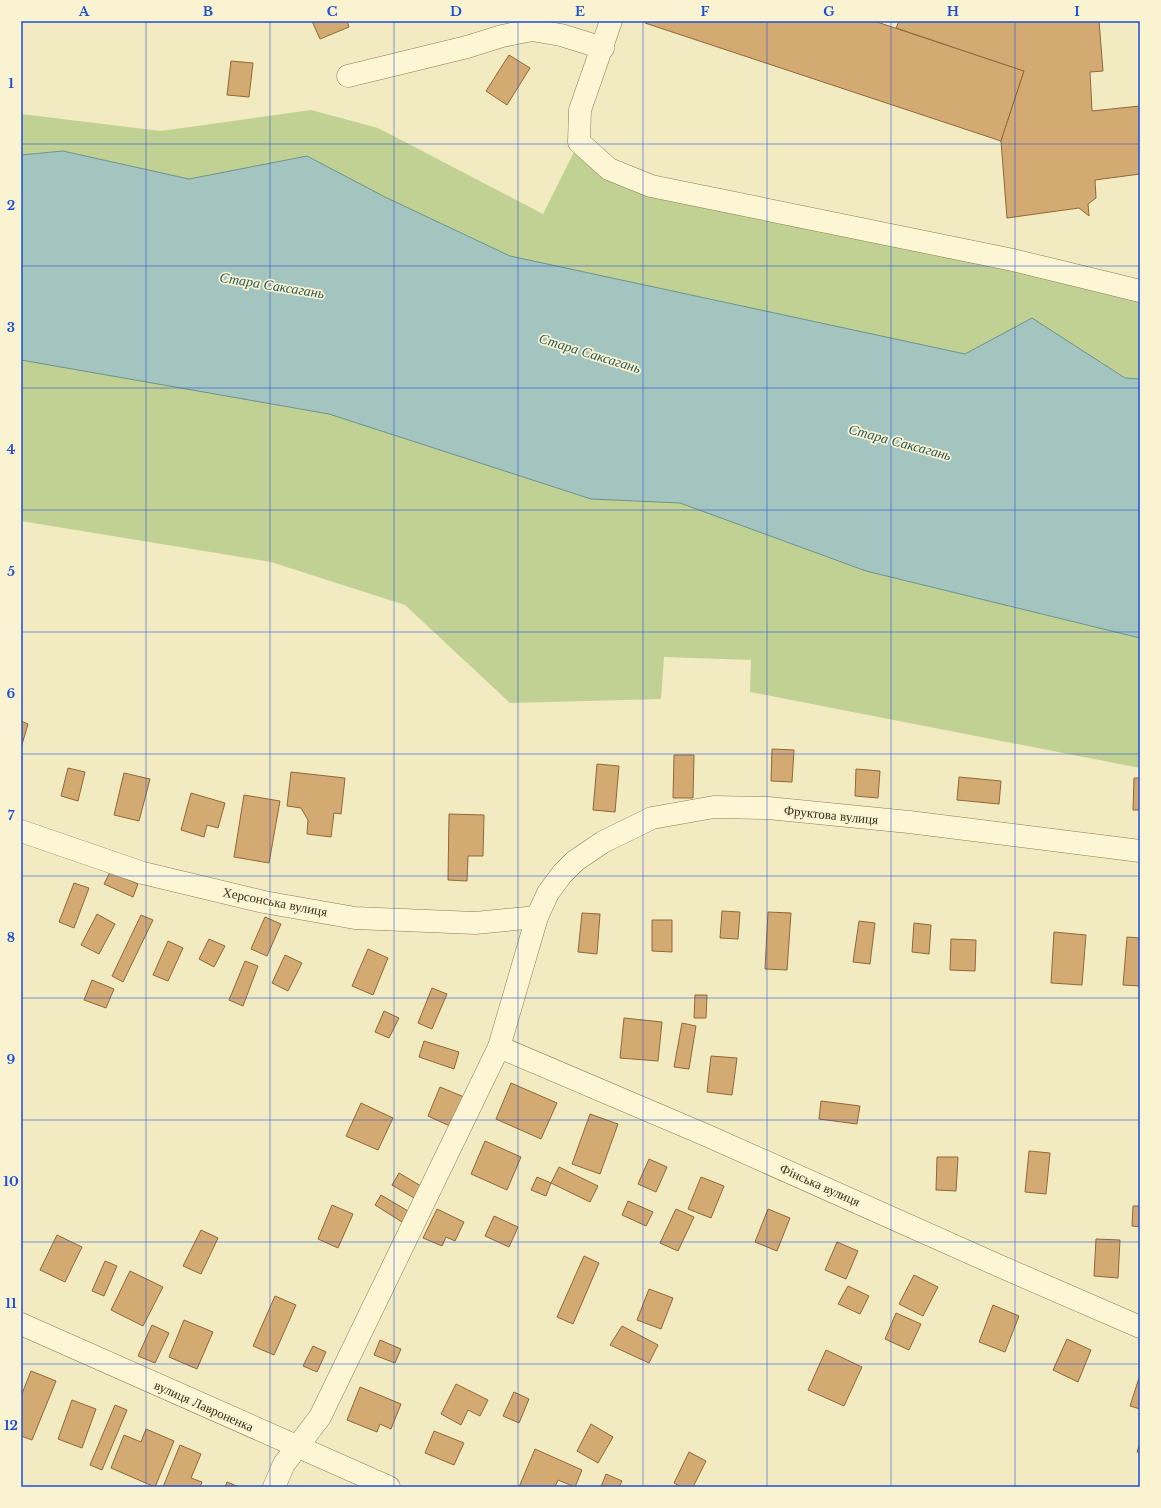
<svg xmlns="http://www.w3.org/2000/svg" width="1161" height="1508" font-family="'Libre Baskerville',serif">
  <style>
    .green { fill: #c1d193 }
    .water { fill: #a4c4bf; stroke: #6a938f }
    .building { fill: #d4aa73; stroke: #8f683a }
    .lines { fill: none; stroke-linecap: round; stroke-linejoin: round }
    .minor-casing { stroke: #8e7c56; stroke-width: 23 }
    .minor { stroke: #fcf6d5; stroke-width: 22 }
    .grid { fill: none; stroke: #1d4ed8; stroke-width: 1; stroke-opacity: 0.55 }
    .labels { text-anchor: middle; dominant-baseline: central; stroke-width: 3.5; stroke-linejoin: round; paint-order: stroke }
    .street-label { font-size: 13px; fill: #3c301c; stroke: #f9f3d1 }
    .water-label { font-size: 14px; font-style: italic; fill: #2a595d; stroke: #f9f3d1 }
    .neatline { fill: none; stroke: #1d4ed8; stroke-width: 1.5 }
    .grid-label { font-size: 13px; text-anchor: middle; font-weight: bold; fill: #1d4ed8 }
  </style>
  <rect width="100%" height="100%" fill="#f2ebc1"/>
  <g class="green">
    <polygon points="311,110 378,128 543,214 579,142 609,169 1140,291 1140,379 1125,378 1032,318 965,354 510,256 385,197 307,156 189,179 63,151 21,155 21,114 161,131"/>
    <polygon points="21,360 329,414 591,499 680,503 866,571 1140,638 1140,768 750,692 751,660 664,657 661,699 510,703 405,605 271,562 21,521"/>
  </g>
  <polygon class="water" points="63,151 189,179 307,156 385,197 510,256 965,354 1032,318 1125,378 1140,379 1140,638 866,571 680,503 591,499 329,414 21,360 21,155"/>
  <g class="building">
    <polygon points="312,21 347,21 349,27 320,39"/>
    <polygon points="646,21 874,21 1024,71 1001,141 645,23"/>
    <polygon points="899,21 1099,21 1103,71 1090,72 1092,111 1140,106 1140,174 1095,180 1096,198 1088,204 1089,216 1079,208 1007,218 1001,141 1024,71 896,28"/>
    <polygon points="509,55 530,68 507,105 486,91"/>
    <polygon points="231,61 253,63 249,97 227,95"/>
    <polygon points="21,721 28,724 21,748"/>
    <polygon points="772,749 794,750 792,782 771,781"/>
    <polygon points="674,755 694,755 693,798 673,798"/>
    <polygon points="597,764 619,766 615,812 593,810"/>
    <polygon points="68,768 85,772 78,801 61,796"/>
    <polygon points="856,769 880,771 878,798 855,796"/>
    <polygon points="291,772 345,778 341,814 334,813 331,837 307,834 308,820 301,808 287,806"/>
    <polygon points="124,773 150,779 139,821 114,815"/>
    <polygon points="959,777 1001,781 999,804 957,800"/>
    <polygon points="1134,778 1140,778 1140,810 1133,810"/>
    <polygon points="191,793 225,803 218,828 207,825 204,837 181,830"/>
    <polygon points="244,795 280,801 269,863 234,857"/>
    <polygon points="449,814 484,815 483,856 468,856 467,881 448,880"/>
    <polygon points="110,872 138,884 133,897 104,884"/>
    <polygon points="74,883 89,888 74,928 59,922"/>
    <polygon points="722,911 740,912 738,939 720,938"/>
    <polygon points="768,912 791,913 787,970 765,969"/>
    <polygon points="582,913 600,914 597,954 578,952"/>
    <polygon points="97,914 115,924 99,954 81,945"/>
    <polygon points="141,915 153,920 123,982 112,976"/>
    <polygon points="265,917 281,924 267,956 251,949"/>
    <polygon points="652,920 672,920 672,952 652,951"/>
    <polygon points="859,921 875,923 870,964 853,962"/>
    <polygon points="914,923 931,925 929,954 912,952"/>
    <polygon points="1054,932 1086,935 1082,985 1051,983"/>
    <polygon points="1127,937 1140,938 1140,986 1123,985"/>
    <polygon points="209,939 225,946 214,967 199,959"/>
    <polygon points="951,939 976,940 975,971 950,970"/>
    <polygon points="168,941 183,948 168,981 153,975"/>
    <polygon points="368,949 388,958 373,995 352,986"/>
    <polygon points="285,955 302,963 288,991 272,983"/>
    <polygon points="245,961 258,966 243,1006 229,1000"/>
    <polygon points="92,980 114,989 106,1008 84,1000"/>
    <polygon points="432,988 447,994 432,1029 418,1023"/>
    <polygon points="695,995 707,995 706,1018 694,1018"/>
    <polygon points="384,1011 399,1018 389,1038 375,1032"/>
    <polygon points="624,1018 662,1022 658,1061 620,1058"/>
    <polygon points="682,1023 696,1026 689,1069 674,1067"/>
    <polygon points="424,1041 459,1052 454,1069 419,1057"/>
    <polygon points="711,1056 737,1058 732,1095 707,1092"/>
    <polygon points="511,1083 557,1103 541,1139 496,1119"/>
    <polygon points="440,1087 464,1097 452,1127 428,1116"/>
    <polygon points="821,1101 860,1106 857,1124 819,1119"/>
    <polygon points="361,1103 393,1118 378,1150 346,1136"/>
    <polygon points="590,1114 618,1124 600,1174 572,1164"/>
    <polygon points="485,1141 521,1157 507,1190 471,1174"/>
    <polygon points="1029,1151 1050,1153 1046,1194 1025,1192"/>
    <polygon points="937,1157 958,1157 956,1191 936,1190"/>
    <polygon points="649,1159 667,1167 656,1192 638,1184"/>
    <polygon points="559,1167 598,1186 590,1202 551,1183"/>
    <polygon points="399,1173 421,1186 414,1198 392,1185"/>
    <polygon points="537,1177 551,1183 546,1196 531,1190"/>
    <polygon points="701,1177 724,1186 711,1218 688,1209"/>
    <polygon points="381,1195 408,1211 402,1222 375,1205"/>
    <polygon points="628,1201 653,1212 646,1226 622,1215"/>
    <polygon points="332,1205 353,1214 338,1248 318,1239"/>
    <polygon points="1133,1206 1140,1206 1140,1227 1132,1226"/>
    <polygon points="437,1209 464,1222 455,1241 446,1237 442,1246 423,1238"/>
    <polygon points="676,1209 694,1217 678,1251 660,1243"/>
    <polygon points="768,1209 790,1218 777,1251 755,1242"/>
    <polygon points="494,1216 518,1227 509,1247 485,1236"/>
    <polygon points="201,1230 218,1238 201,1274 183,1266"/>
    <polygon points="57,1235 82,1247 65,1282 40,1270"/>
    <polygon points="1096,1239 1120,1240 1118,1278 1094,1276"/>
    <polygon points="837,1242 858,1251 846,1279 825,1270"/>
    <polygon points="584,1256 599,1263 573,1324 557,1317"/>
    <polygon points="105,1261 117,1266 104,1296 92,1291"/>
    <polygon points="130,1271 163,1287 143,1326 111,1310"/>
    <polygon points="914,1275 938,1287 923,1316 899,1304"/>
    <polygon points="848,1286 869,1296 860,1314 838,1304"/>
    <polygon points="649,1289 673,1298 661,1329 637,1320"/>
    <polygon points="275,1296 296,1305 274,1355 253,1346"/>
    <polygon points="993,1305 1019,1316 1005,1352 979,1342"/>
    <polygon points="896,1313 921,1324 909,1350 885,1339"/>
    <polygon points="184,1320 213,1332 197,1369 169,1357"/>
    <polygon points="152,1325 169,1333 155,1363 138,1356"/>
    <polygon points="622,1326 658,1345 649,1363 610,1345"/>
    <polygon points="1067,1339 1091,1350 1078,1382 1053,1370"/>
    <polygon points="380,1340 401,1349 395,1363 374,1355"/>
    <polygon points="313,1346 326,1352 317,1372 303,1366"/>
    <polygon points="826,1350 862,1367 844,1406 808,1390"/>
    <polygon points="31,1371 56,1381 32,1440 21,1436 21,1396"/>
    <polygon points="1139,1378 1140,1379 1140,1409 1130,1406"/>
    <polygon points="456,1384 488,1400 480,1416 468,1410 461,1425 441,1414"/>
    <polygon points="360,1387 401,1404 391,1429 380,1424 377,1432 347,1420"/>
    <polygon points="514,1392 529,1399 519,1423 503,1416"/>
    <polygon points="72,1400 96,1409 82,1448 58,1439"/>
    <polygon points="115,1405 127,1410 102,1470 90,1465"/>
    <polygon points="591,1424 613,1437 598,1463 577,1451"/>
    <polygon points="146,1429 174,1441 155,1487 111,1468 124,1435 141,1442"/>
    <polygon points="434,1431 464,1443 454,1465 425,1453"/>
    <polygon points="1140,1443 1140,1453 1137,1452"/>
    <polygon points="180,1445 201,1454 191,1478 202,1482 200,1487 163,1487"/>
    <polygon points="535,1449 582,1470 575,1487 558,1480 555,1487 519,1487"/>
    <polygon points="689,1452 706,1461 693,1487 681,1487 674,1483"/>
    <polygon points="606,1474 622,1481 619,1487 601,1487"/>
    <polygon points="227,1482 239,1487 225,1487"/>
  </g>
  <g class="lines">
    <defs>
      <g id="minor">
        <polyline points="611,21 580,110 579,142 609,169 651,186 1013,260 1140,291"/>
        <polyline points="348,76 467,47 502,36 532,30 561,35 603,48"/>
        <polyline points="21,831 143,873 264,902 355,918 475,923 537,917"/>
        <polyline points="499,1047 708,1136 1004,1268 1140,1327"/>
        <polyline points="21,1324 389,1487"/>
        <polyline points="274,1487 284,1464 320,1417 499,1047 537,917 548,893 562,874 575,861 603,842 652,818 714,807 768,808 909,822 1140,851"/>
      </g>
    </defs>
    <use href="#minor" class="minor-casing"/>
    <use href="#minor" class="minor"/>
  </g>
  <path class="grid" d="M 146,21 L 146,1487M 270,21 L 270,1487M 394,21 L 394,1487M 518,21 L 518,1487M 643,21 L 643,1487M 767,21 L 767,1487M 891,21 L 891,1487M 1015,21 L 1015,1487M 21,144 L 1140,144M 21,266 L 1140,266M 21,388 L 1140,388M 21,510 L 1140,510M 21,632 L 1140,632M 21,754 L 1140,754M 21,876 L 1140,876M 21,998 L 1140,998M 21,1120 L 1140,1120M 21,1242 L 1140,1242M 21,1364 L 1140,1364"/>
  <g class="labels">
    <g class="street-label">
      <text transform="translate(831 815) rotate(6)">Фруктова вулиця</text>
      <text transform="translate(275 902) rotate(11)">Херсонська вулиця</text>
      <text transform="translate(820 1185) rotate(24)">Фінська вулиця</text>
      <text transform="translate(204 1406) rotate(24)">вулиця Лавроненка</text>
    </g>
    <g class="water-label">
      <text transform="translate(272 285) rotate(9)">Стара Саксагань</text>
      <text transform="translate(590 353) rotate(17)">Стара Саксагань</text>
      <text transform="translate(900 442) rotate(15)">Стара Саксагань</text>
    </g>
  </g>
  <rect width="1161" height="1508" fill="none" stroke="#f9f3d1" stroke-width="44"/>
  <rect x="22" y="22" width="1117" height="1464" class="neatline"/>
  <g class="grid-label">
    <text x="84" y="16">A</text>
    <text x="208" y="16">B</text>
    <text x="332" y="16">C</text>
    <text x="456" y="16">D</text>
    <text x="580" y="16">E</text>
    <text x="705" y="16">F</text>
    <text x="829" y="16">G</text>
    <text x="953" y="16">H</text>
    <text x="1077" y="16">I</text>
    <text x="11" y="88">1</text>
    <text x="11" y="210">2</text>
    <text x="11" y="332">3</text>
    <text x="11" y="454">4</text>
    <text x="11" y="576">5</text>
    <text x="11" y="698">6</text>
    <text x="11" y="820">7</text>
    <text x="11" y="942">8</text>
    <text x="11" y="1064">9</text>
    <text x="11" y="1186">10</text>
    <text x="11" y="1308">11</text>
    <text x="11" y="1430">12</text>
  </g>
</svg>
